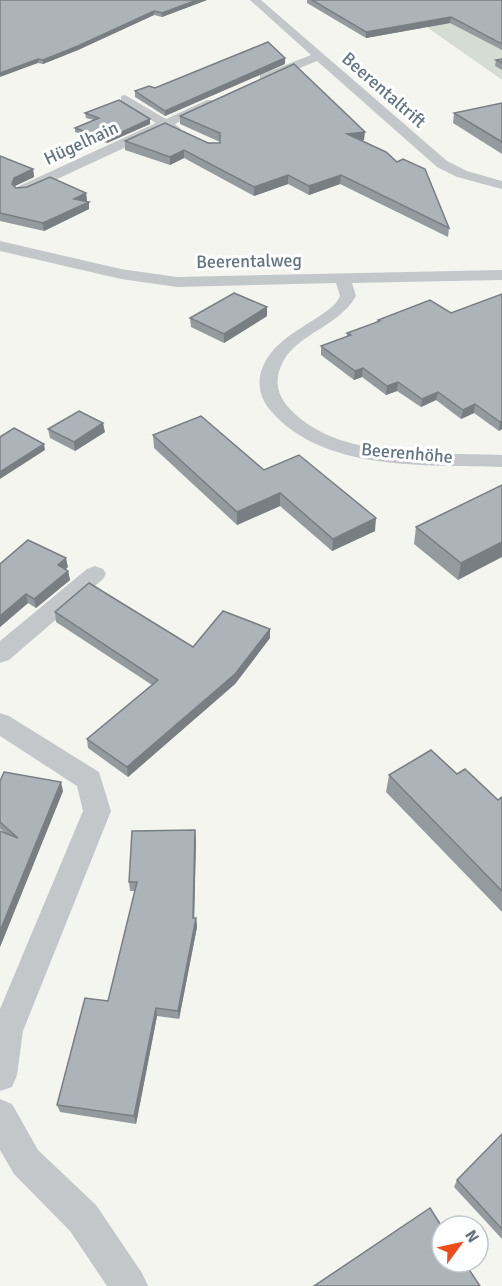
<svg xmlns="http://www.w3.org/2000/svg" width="502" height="1286" font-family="Signika,sans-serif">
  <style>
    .green { fill: #d5dcd1 }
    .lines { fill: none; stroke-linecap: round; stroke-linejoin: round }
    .minor { fill: #c4c7ca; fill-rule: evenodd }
    .wall { fill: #949b9f }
    .shaded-wall { fill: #787e82 }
    .building { fill: #acb4b9; stroke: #787e82; stroke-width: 1.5 }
    .labels { text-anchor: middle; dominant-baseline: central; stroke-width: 6; stroke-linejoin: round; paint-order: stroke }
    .far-street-label { font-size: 18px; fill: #627483; stroke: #fff }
  </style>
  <rect width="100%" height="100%" fill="#f5f5f0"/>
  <polygon class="green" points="388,0 502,0 502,79 501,79"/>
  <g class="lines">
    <g class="minor">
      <polygon points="250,0 261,0 447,161 467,171 502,181 502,189 457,177 437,167 317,61 268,81 260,81 260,75 311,55"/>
      <polygon points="125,95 166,119 207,100 215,100 217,103 175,124 181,129 179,132 165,129 27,193 17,193 15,190 17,187 156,123 121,102 121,96"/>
      <path d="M 0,241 L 121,269 L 177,277 L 502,270 L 502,280 L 352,283 L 356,296 C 338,328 294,334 281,366 C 274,382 278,396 289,408 C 337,461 436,452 502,455 L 502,467 C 426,464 324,473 270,410 C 259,397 256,380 264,364 C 279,334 313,325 336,303 L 340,296 L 336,283 L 177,287 L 121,279 L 0,251 Z"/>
      <polygon points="95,566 103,569 106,574 103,579 9,660 0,663 0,641 87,569"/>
      <polygon points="0,713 9,716 99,772 111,811 23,1031 17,1075 12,1087 0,1091 0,1009 83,811 77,786 0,736"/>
      <polygon points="0,1099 12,1104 38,1150 96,1205 142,1273 148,1286 107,1286 70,1231 14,1174 0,1150"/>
    </g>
  </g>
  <g class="wall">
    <polygon points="0,0 207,0 162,17 154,15 78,50 43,64 38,63"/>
    <polygon points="307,0 502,0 502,50 450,23 366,38 307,3"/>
    <polygon points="502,59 502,70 495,66 496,60"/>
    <polygon points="285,64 165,116 135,97 135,91"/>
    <polygon points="502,103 502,154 453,123 454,113"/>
    <polygon points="85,113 150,124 107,143 75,132 75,128 94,120 86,118"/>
    <polygon points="180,116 364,140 362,141 449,228 448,237 340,184 309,195 288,184 254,196 184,158 170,165 125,150 125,141 220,143 220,142 180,124"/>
    <polygon points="0,156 33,169 34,177 15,186 16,188 86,193 87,201 86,201 89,209 44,231 0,221"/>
    <polygon points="502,294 502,429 499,431 474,413 461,419 436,400 421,407 397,391 386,395 362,377 354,380 321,355 321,346 347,337 347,333 378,322 378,320 451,313"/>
    <polygon points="267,307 267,316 224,343 191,327 190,318"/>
    <polygon points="48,429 105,432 75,451 50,438"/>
    <polygon points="153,435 264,470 375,531 332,551 280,506 237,525 154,448"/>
    <polygon points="502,485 458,580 414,544 416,527"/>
    <polygon points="0,564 68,567 66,569 68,571 70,580 36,608 28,603 0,627"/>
    <polygon points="55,612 193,647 270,638 235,684 128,777 88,748 87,739 152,685 56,622"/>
    <polygon points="457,774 498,800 502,797 502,912 386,792 389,775"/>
    <polygon points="0,781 63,791 0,947 4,832 0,829"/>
    <polygon points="196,839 194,918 196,918 197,927 179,1019 157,1016 136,1124 60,1112 57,1105 108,1001 135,891 130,891 129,882"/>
    <polygon points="502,1134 502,1239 454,1187 457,1180"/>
  </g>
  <g class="shaded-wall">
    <polygon points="197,0 207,0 162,17 162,13"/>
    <polygon points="154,11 154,15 78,50 43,64 43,60"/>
    <polygon points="451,17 450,23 366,38 366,32"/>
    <polygon points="285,58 285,64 165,116 165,111"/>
    <polygon points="38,59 38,63 0,77 0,73"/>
    <polygon points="150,119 150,124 107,143 107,139"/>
    <polygon points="365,132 364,140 347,143 347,134"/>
    <polygon points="184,150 184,158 170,165 170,157"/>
    <polygon points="33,169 34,177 15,186 13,191 12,184 14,178"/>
    <polygon points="288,175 288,184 254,196 254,187"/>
    <polygon points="341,175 340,184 309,195 309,186"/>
    <polygon points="86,193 87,201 75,207 74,199"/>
    <polygon points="89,202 89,209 44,231 43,223"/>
    <polygon points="267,307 267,316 224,343 224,334"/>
    <polygon points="363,368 362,377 354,380 355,371"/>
    <polygon points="398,382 397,391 386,395 387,386"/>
    <polygon points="438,392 436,400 421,407 422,399"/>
    <polygon points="475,404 474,413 461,419 463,410"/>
    <polygon points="502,421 502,429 499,431 500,422"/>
    <polygon points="103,423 105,432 75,451 74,442"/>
    <polygon points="44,444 45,450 0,479 0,472"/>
    <polygon points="280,493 280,506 237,525 237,512"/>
    <polygon points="376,518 375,531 332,551 333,539"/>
    <polygon points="502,542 502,557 458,580 461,563"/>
    <polygon points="66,558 68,567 60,574 58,565"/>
    <polygon points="68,571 70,580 36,608 34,599"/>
    <polygon points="26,594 28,603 0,627 0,616"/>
    <polygon points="270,629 270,638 235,684 128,777 127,767"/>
    <polygon points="61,782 63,791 0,947 0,931"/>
    <polygon points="195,830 196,839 194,926 193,918"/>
    <polygon points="196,918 197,927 179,1019 178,1011"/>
    <polygon points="156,1008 157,1016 136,1124 134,1116"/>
  </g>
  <g class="building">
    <polygon points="0,0 197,0 162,13 154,11 78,46 43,60 38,59 0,73"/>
    <polygon points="312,0 502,0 502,44 451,17 366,32"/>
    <polygon points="268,42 285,58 165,111 135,91 149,86 155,88"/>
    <polygon points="502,59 502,63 496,60"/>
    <polygon points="294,64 365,132 347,134 386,152 397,162 403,159 425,169 449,228 341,175 309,186 288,175 254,187 184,150 170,157 125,141 165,123 208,143 220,143 220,133 180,116"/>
    <polygon points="119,100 150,119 107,139 75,128 99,118 85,113"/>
    <polygon points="502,103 502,142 454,113"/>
    <polygon points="0,156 33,169 14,178 12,184 16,188 27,187 50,177 86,193 74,199 89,202 43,223 0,213"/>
    <polygon points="234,293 267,307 224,334 190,318"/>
    <polygon points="502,294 502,421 500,422 475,404 463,410 438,392 422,399 398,382 387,386 363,368 355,371 321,346 351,335 347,333 380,321 378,320 430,300 451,313"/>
    <polygon points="79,411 103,423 74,442 48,429"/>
    <polygon points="201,416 264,470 299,455 376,518 333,539 280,493 237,512 153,435"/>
    <polygon points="14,428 44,444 0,472 0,437"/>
    <polygon points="502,485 502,542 461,563 416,527"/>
    <polygon points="28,540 66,558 58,565 68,571 34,599 26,594 0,616 0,564"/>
    <polygon points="89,583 193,647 223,611 270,629 235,674 127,767 87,739 158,680 55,612"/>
    <polygon points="431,750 457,774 465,769 498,800 502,797 502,891 389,775"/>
    <polygon points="4,772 61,782 0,931 0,831 18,838 0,822 0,781"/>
    <polygon points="195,830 193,918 196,918 178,1011 156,1008 134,1116 57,1105 85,998 108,1001 137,882 129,882 132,831"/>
    <polygon points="502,1134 502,1229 457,1180"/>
    <polygon points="430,1208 442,1227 442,1262 464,1262 480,1286 314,1286"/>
  </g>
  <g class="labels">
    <g class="far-street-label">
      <text transform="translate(384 90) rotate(41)">Beerentaltrift</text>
      <text transform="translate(81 143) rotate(-25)">Hügelhain</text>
      <text transform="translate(249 261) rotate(-1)">Beerentalweg</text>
      <text transform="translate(407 453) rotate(5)">Beerenhöhe</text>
    </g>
  </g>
  <g transform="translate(460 1244) rotate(57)"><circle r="28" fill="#ffffff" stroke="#c0c7cd" stroke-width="1.5"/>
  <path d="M0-4.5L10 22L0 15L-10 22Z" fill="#ed4c18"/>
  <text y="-9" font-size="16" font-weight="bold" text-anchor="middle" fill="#627483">N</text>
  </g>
</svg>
